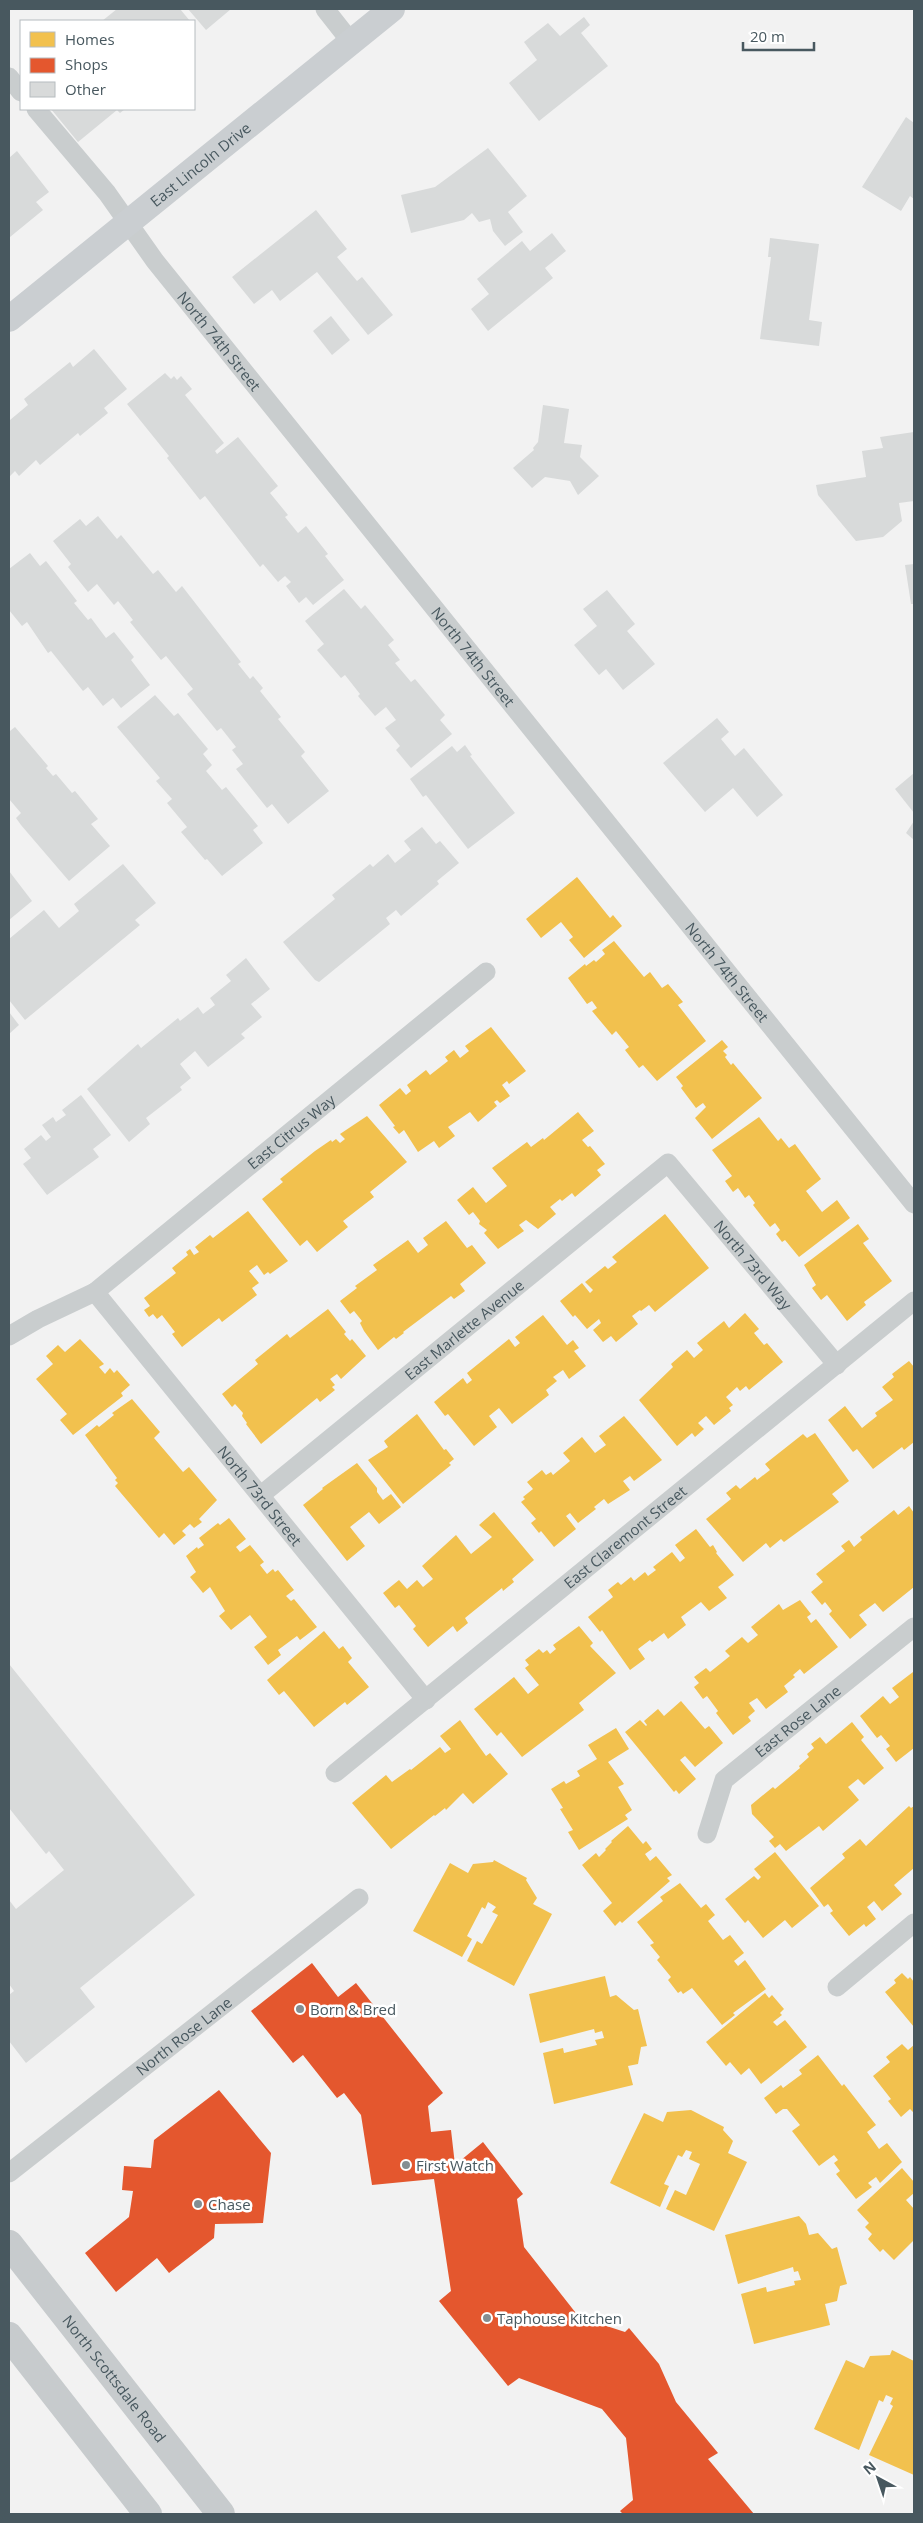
<svg xmlns="http://www.w3.org/2000/svg" width="923" height="2523" font-family="'Open Sans',sans-serif">
  <style>
    .homes { fill: #f2c14e }
    .shops { fill: #e4572e }
    .building { fill: #d8dada }
    .lines { fill: none; stroke-linecap: round; stroke-linejoin: round }
    .street { stroke: #c9cdce; stroke-width: 19 }
    .secondary { stroke: #caced1; stroke-width: 26 }
    .primary { stroke: #c7cbcd; stroke-width: 28 }
    .poi-dot { fill: #848e92; stroke: #fff; stroke-width: 2 }
    .labels { text-anchor: middle; dominant-baseline: central; stroke-width: 5; stroke-linejoin: round; paint-order: stroke }
    .street-label { font-size: 15px; fill: #48585f; stroke: #fff }
    .poi-label { font-size: 15px; fill: #48585f; stroke: #fff; text-anchor: start }
  </style>
  <rect width="100%" height="100%" fill="#f2f2f2"/>
  <g class="homes">
    <polygon points="577,877 610,918 613,915 622,926 584,958 569,940 573,937 561,922 541,938 526,919"/>
    <polygon points="614,941 644,977 650,972 662,988 668,984 683,1002 678,1005 706,1041 657,1081 643,1065 639,1068 625,1050 629,1047 616,1031 612,1035 592,1011 597,1008 592,1001 587,1004 568,978 585,964 586,966 594,960 596,962 605,954 602,950"/>
    <polygon points="491,1027 526,1071 509,1084 507,1081 502,1085 510,1096 500,1103 497,1100 494,1102 497,1106 478,1122 470,1112 448,1127 455,1136 439,1148 434,1141 418,1152 404,1130 399,1134 393,1127 395,1126 379,1105 400,1088 406,1095 411,1091 407,1085 426,1070 430,1075 448,1061 445,1057 454,1050 460,1058 469,1051 465,1046"/>
    <polygon points="722,1040 728,1047 723,1051 727,1055 725,1057 731,1065 733,1063 762,1098 712,1139 695,1118 706,1107 703,1103 696,1108 681,1088 683,1086 676,1077"/>
    <polygon points="578,1112 594,1131 582,1140 588,1147 590,1146 605,1164 597,1170 601,1175 575,1197 572,1193 562,1201 560,1199 550,1207 556,1214 538,1229 526,1220 519,1225 524,1231 498,1249 484,1233 487,1230 479,1224 480,1221 473,1212 469,1215 457,1200 473,1187 486,1203 507,1186 492,1168 527,1142 531,1147 543,1138 544,1140"/>
    <polygon points="367,1116 407,1162 370,1192 374,1197 343,1221 348,1227 317,1252 307,1240 300,1246 262,1199 283,1182 280,1179 315,1151 331,1140 332,1142 336,1139 340,1143 345,1139 340,1134"/>
    <polygon points="759,1117 778,1141 781,1138 789,1148 795,1144 821,1179 806,1191 822,1212 837,1200 850,1218 799,1257 785,1240 782,1242 776,1234 780,1230 775,1223 770,1227 753,1205 755,1203 749,1195 745,1198 738,1188 733,1192 725,1181 732,1176 712,1150"/>
    <polygon points="248,1211 288,1261 270,1274 268,1272 264,1275 257,1265 249,1271 259,1283 252,1288 257,1295 222,1322 219,1318 182,1347 172,1334 175,1332 162,1315 157,1319 153,1314 149,1317 144,1310 150,1306 144,1298 176,1273 172,1268 188,1255 186,1252 190,1249 194,1255 199,1252 195,1247 210,1235 213,1238"/>
    <polygon points="665,1214 709,1268 655,1312 649,1305 641,1311 640,1310 632,1316 638,1324 616,1342 611,1336 603,1342 593,1330 601,1323 599,1319 587,1329 575,1315 573,1317 560,1301 582,1283 590,1293 593,1290 585,1282 605,1266 608,1269 617,1262 612,1257"/>
    <polygon points="446,1221 467,1248 472,1245 486,1263 460,1284 465,1291 454,1299 451,1296 403,1332 404,1333 396,1339 394,1337 378,1350 364,1331 360,1323 362,1321 354,1311 350,1314 340,1301 357,1288 355,1286 377,1270 373,1265 408,1240 418,1253 428,1245 423,1238"/>
    <polygon points="858,1224 869,1239 863,1243 892,1281 864,1302 866,1305 847,1321 827,1295 821,1300 812,1288 816,1285 804,1265"/>
    <polygon points="328,1309 346,1332 344,1334 350,1341 352,1339 366,1356 341,1379 337,1374 330,1379 335,1385 332,1387 335,1390 320,1402 317,1398 261,1444 246,1424 247,1423 242,1416 243,1413 235,1404 232,1407 222,1394 258,1364 255,1360 287,1334 290,1338"/>
    <polygon points="745,1313 759,1329 754,1333 764,1345 767,1343 783,1362 749,1390 746,1386 740,1391 737,1387 726,1397 733,1405 729,1408 731,1411 714,1425 706,1416 698,1423 704,1429 695,1437 692,1433 677,1446 639,1400 673,1367 671,1364 687,1350 694,1358 703,1350 697,1343 724,1321 729,1328"/>
    <polygon points="543,1315 567,1345 573,1340 579,1348 574,1351 586,1366 569,1379 563,1370 553,1377 557,1381 546,1390 549,1395 512,1424 499,1408 489,1416 497,1427 474,1446 448,1414 445,1416 434,1402 463,1378 467,1384 472,1380 467,1373 509,1339 515,1347 520,1343 515,1337"/>
    <polygon points="80,1339 104,1364 99,1367 105,1374 110,1368 114,1373 117,1370 130,1385 121,1393 123,1396 73,1435 60,1420 67,1414 36,1379 53,1364 46,1356 58,1345 65,1352"/>
    <polygon points="909,1361 914,1367 914,1442 904,1450 902,1447 873,1469 857,1449 853,1452 828,1420 845,1406 862,1428 877,1416 875,1413 893,1400 882,1387 894,1377 892,1374"/>
    <polygon points="132,1399 160,1432 154,1438 183,1472 189,1467 217,1500 199,1519 202,1522 194,1528 190,1524 182,1531 186,1535 174,1545 164,1533 159,1538 115,1486 118,1483 115,1480 117,1478 85,1435 97,1425 99,1427 114,1415 112,1413"/>
    <polygon points="417,1414 444,1450 446,1449 454,1459 449,1463 451,1465 403,1504 368,1460 388,1447 384,1441"/>
    <polygon points="624,1416 662,1460 634,1481 630,1476 623,1481 630,1490 608,1504 604,1499 594,1507 596,1509 578,1523 570,1513 566,1516 576,1529 554,1547 541,1531 539,1533 531,1523 536,1519 521,1502 525,1499 523,1497 533,1489 527,1482 542,1470 546,1475 551,1472 553,1475 570,1461 563,1453 582,1437 595,1453 606,1445 599,1436"/>
    <polygon points="815,1433 849,1481 832,1494 839,1502 784,1542 781,1539 770,1548 766,1543 743,1562 706,1519 731,1499 726,1493 736,1485 740,1489 755,1477 757,1480 770,1470 765,1464 803,1434 807,1438"/>
    <polygon points="357,1463 377,1488 377,1492 383,1500 391,1494 401,1507 379,1524 369,1512 350,1527 365,1546 347,1561 303,1505 323,1489 322,1488"/>
    <polygon points="909,1506 914,1513 914,1587 883,1612 875,1603 859,1615 867,1625 850,1639 829,1614 832,1611 825,1602 822,1605 811,1592 823,1582 816,1574 845,1551 841,1546 849,1540 854,1547 862,1540 860,1537 894,1510 898,1515"/>
    <polygon points="494,1512 534,1560 512,1579 514,1582 503,1591 502,1588 465,1618 468,1623 457,1632 453,1626 428,1647 413,1629 416,1626 399,1605 395,1608 383,1593 399,1580 407,1589 417,1580 423,1587 433,1579 422,1566 456,1535 471,1554 492,1537 479,1525"/>
    <polygon points="229,1518 246,1539 236,1547 240,1552 250,1545 264,1562 260,1565 267,1574 273,1569 275,1572 278,1570 294,1590 286,1596 291,1601 294,1599 317,1627 300,1640 297,1636 278,1650 281,1655 268,1665 254,1647 267,1637 250,1615 231,1630 219,1616 225,1611 210,1587 203,1593 190,1577 196,1572 186,1556 197,1547 198,1549 204,1545 199,1538 218,1523 220,1525"/>
    <polygon points="696,1529 710,1547 713,1545 717,1552 716,1553 734,1575 718,1587 727,1598 709,1611 701,1602 681,1617 686,1625 668,1639 664,1633 652,1642 650,1640 638,1649 645,1659 630,1670 602,1630 600,1632 588,1617 613,1597 608,1590 618,1582 621,1585 631,1577 634,1581 645,1572 648,1576 656,1570 653,1567 672,1552 680,1562 685,1558 675,1545"/>
    <polygon points="800,1600 811,1614 807,1617 811,1623 816,1619 838,1647 804,1674 800,1669 793,1675 795,1677 784,1686 788,1692 766,1709 757,1698 749,1703 755,1711 748,1717 751,1721 733,1735 716,1713 718,1711 707,1696 703,1699 694,1687 699,1683 694,1677 706,1668 710,1672 730,1656 725,1651 742,1637 748,1643 758,1635 751,1627 779,1604 783,1610"/>
    <polygon points="579,1626 593,1643 590,1646 616,1673 579,1703 584,1710 522,1757 501,1732 497,1736 474,1709 514,1677 528,1694 539,1685 525,1668 529,1665 525,1660 539,1649 543,1653 547,1650 550,1654 556,1649 553,1645"/>
    <polygon points="324,1631 339,1649 343,1646 352,1658 348,1662 369,1687 347,1705 345,1702 314,1727 284,1691 279,1695 267,1680"/>
    <polygon points="913,1672 914,1748 896,1762 886,1749 890,1746 881,1735 877,1738 860,1716 883,1696 890,1704 899,1697 892,1688"/>
    <polygon points="681,1701 705,1729 709,1726 723,1743 695,1767 685,1756 680,1760 696,1779 679,1794 676,1790 674,1792 625,1732 640,1720 646,1726 647,1725 644,1721 658,1709 664,1716"/>
    <polygon points="460,1720 486,1756 490,1753 508,1774 473,1804 463,1793 446,1810 445,1808 435,1816 434,1815 391,1849 352,1803 386,1775 392,1782 410,1769 411,1770 440,1747 445,1753 451,1749 440,1736"/>
    <polygon points="852,1722 864,1737 861,1740 884,1768 864,1785 858,1779 848,1787 859,1800 823,1831 819,1826 786,1851 780,1844 775,1848 769,1841 774,1837 752,1814 751,1805 773,1787 775,1789 800,1768 799,1766 809,1757 807,1754 814,1748 811,1744 820,1737 826,1744"/>
    <polygon points="616,1728 629,1749 608,1762 624,1784 618,1787 632,1810 625,1815 628,1819 579,1850 568,1832 573,1830 560,1809 563,1808 551,1789 564,1781 566,1784 580,1776 577,1771 597,1759 588,1745"/>
    <polygon points="909,1806 911,1808 914,1806 914,1868 894,1885 902,1894 882,1911 874,1901 867,1907 876,1919 866,1927 864,1924 849,1936 830,1913 833,1911 828,1904 824,1907 810,1888 845,1858 842,1854 860,1839 866,1846"/>
    <polygon points="628,1826 643,1844 646,1841 652,1849 645,1854 650,1861 656,1856 672,1875 667,1878 670,1881 622,1923 620,1921 615,1926 603,1911 612,1903 582,1865 596,1853 599,1857 606,1850 605,1849 612,1842 611,1841"/>
    <polygon points="775,1852 819,1906 792,1928 785,1920 763,1938 748,1920 745,1923 725,1899 754,1876 758,1880 761,1877 754,1869"/>
    <polygon points="494,1860 527,1878 526,1880 537,1898 533,1904 552,1914 514,1986 467,1961 477,1941 482,1944 498,1915 492,1912 496,1907 488,1902 485,1909 482,1907 467,1936 472,1939 462,1957 413,1931 450,1863 468,1873 473,1864 493,1862"/>
    <polygon points="680,1883 701,1908 706,1904 715,1915 708,1921 723,1940 730,1935 744,1953 734,1961 738,1966 745,1960 766,1989 733,2013 735,2015 722,2025 692,1988 683,1994 681,1991 678,1993 668,1980 671,1977 657,1960 660,1957 650,1945 654,1943 637,1922 663,1901 660,1897"/>
    <polygon points="902,1973 908,1979 910,1977 914,1982 914,2027 885,1992 896,1983 894,1980"/>
    <polygon points="605,1976 610,1997 616,1995 634,2010 638,2009 647,2046 641,2047 638,2064 628,2066 633,2085 554,2104 543,2053 563,2048 564,2053 597,2045 595,2040 604,2038 602,2031 595,2033 594,2029 540,2043 529,1994"/>
    <polygon points="765,1993 769,1998 772,1995 784,2009 780,2013 782,2015 773,2022 777,2026 785,2020 807,2047 761,2084 749,2068 741,2075 730,2062 726,2066 706,2042"/>
    <polygon points="902,2044 908,2050 914,2045 914,2110 913,2112 910,2109 901,2117 888,2101 891,2099 873,2076 890,2062 886,2057"/>
    <polygon points="818,2055 842,2086 844,2084 876,2125 867,2132 879,2149 887,2143 902,2162 880,2183 876,2177 868,2183 872,2187 856,2199 836,2174 840,2171 834,2163 838,2160 834,2155 819,2166 792,2131 800,2125 787,2109 783,2109 776,2114 764,2098 781,2085 783,2088 802,2074 799,2070"/>
    <polygon points="691,2110 724,2127 723,2130 733,2141 728,2153 747,2162 714,2231 666,2209 675,2190 686,2195 700,2164 689,2159 692,2152 686,2150 682,2157 678,2155 664,2184 669,2186 660,2207 610,2183 644,2113 663,2122 667,2112"/>
    <polygon points="902,2168 914,2182 914,2193 906,2200 914,2209 914,2240 894,2260 883,2249 880,2252 868,2239 872,2234 865,2227 869,2223 857,2210"/>
    <polygon points="799,2216 806,2224 809,2235 818,2233 832,2249 837,2247 847,2284 840,2286 837,2301 825,2304 830,2325 754,2344 741,2294 766,2287 767,2292 795,2285 794,2281 801,2280 798,2271 794,2272 793,2267 738,2284 725,2235"/>
    <polygon points="892,2350 914,2361 914,2475 869,2455 893,2406 890,2404 893,2398 886,2395 883,2402 879,2400 859,2450 814,2429 846,2360 864,2368 870,2356 890,2355"/>
  </g>
  <g class="shops">
    <polygon points="312,1963 338,1997 356,1983 443,2093 428,2106 431,2132 451,2130 455,2165 483,2142 523,2194 517,2199 524,2247 579,2317 625,2332 629,2328 659,2364 676,2402 718,2453 708,2459 754,2514 623,2514 620,2511 633,2500 626,2438 602,2409 519,2378 508,2386 439,2301 451,2291 434,2179 372,2185 361,2115 344,2093 337,2098 303,2055 293,2063 251,2011"/>
    <polygon points="219,2090 271,2153 263,2223 215,2224 214,2238 169,2273 157,2258 116,2292 85,2253 129,2217 133,2191 122,2190 124,2166 151,2168 154,2140"/>
  </g>
  <g class="building">
    <polygon points="117,9 180,9 190,21 102,21"/>
    <polygon points="188,9 231,9 206,30"/>
    <polygon points="584,17 590,25 581,33 608,66 539,121 509,83 537,60 524,42 548,23 560,36"/>
    <polygon points="51,109 125,109 120,113 117,110 78,142"/>
    <polygon points="906,117 914,123 914,199 910,196 901,211 862,187"/>
    <polygon points="488,148 527,196 508,212 523,232 505,246 493,231 490,219 479,222 472,213 464,220 411,233 401,195 435,187"/>
    <polygon points="17,151 49,192 36,202 43,210 10,237 9,158"/>
    <polygon points="316,210 347,249 337,257 357,281 362,277 393,315 368,335 317,272 280,301 272,290 254,304 232,277"/>
    <polygon points="552,233 566,251 545,268 553,278 488,331 471,309 489,294 477,279 522,241 530,251"/>
    <polygon points="770,238 819,244 809,320 822,322 819,346 760,339 771,257 768,257"/>
    <polygon points="331,316 350,340 332,355 313,331"/>
    <polygon points="94,349 127,389 104,408 108,413 80,436 78,433 40,465 36,460 19,476 15,471 9,477 9,418 10,420 28,405 24,399 70,362 73,367"/>
    <polygon points="165,373 171,379 174,376 177,380 181,376 192,389 185,395 224,443 215,451 217,454 238,437 278,486 270,493 288,515 285,517 298,533 306,526 328,554 325,556 344,580 313,605 306,597 299,603 286,586 291,582 285,576 278,582 263,564 260,567 205,496 200,500 167,458 169,456 127,404"/>
    <polygon points="543,405 569,409 564,443 582,445 580,457 599,476 578,495 570,481 545,477 532,488 513,468 534,450 533,448 538,442"/>
    <polygon points="914,432 914,501 899,503 902,521 883,537 856,541 818,495 816,485 866,477 862,451 883,448 880,437"/>
    <polygon points="98,516 117,539 121,535 153,574 158,570 176,592 182,586 241,662 238,664 250,679 253,676 263,688 260,691 281,717 278,719 305,752 301,756 329,791 288,824 272,804 267,808 236,769 243,764 232,750 236,747 221,728 217,731 187,694 193,689 166,656 161,660 130,622 133,620 118,601 114,605 97,584 88,592 68,567 71,564 53,541 80,519 86,526"/>
    <polygon points="30,553 40,566 46,561 77,601 74,603 88,620 91,618 106,638 114,632 134,657 131,660 150,685 121,708 113,698 103,706 88,687 83,691 51,651 48,653 27,622 22,626 9,610 9,569"/>
    <polygon points="914,564 914,604 911,604 905,565"/>
    <polygon points="344,589 361,609 365,605 394,640 388,645 400,660 395,663 411,682 415,679 445,715 440,720 452,734 411,768 396,750 400,746 385,728 396,720 386,707 375,716 358,696 360,694 345,675 341,678 317,650 324,644 305,621"/>
    <polygon points="607,590 635,624 627,631 655,664 623,690 606,669 599,675 574,645 597,626 583,609"/>
    <polygon points="155,695 174,716 178,713 208,749 203,754 212,765 206,771 222,790 226,787 258,826 253,830 263,843 222,876 207,859 205,860 181,832 187,827 167,803 172,799 156,781 160,778 117,727"/>
    <polygon points="717,718 729,732 721,739 735,756 744,748 783,795 757,817 733,788 705,812 663,763"/>
    <polygon points="15,727 48,766 46,768 53,776 56,774 72,793 75,791 98,819 91,824 110,846 69,881 21,825 16,818 21,813 9,799 9,729 10,731"/>
    <polygon points="465,745 472,755 470,756 515,813 468,849 426,795 423,797 410,779 452,746 457,752"/>
    <polygon points="914,773 914,813 895,789"/>
    <polygon points="914,821 914,840 906,833"/>
    <polygon points="422,827 436,844 440,841 459,863 437,881 439,884 401,916 396,910 386,918 390,924 319,982 315,980 283,942 335,899 332,895 370,864 373,867 388,854 395,863 411,850 404,841"/>
    <polygon points="123,864 156,903 135,920 140,925 25,1020 9,1000 9,939 44,910 59,928 79,911 74,904"/>
    <polygon points="9,871 32,901 9,920"/>
    <polygon points="246,958 270,989 251,1004 262,1017 241,1034 245,1038 208,1067 195,1051 180,1064 191,1078 180,1087 182,1090 146,1118 150,1124 129,1142 87,1089 138,1044 141,1048 178,1018 180,1021 198,1007 203,1014 215,1005 210,998 231,981 226,975"/>
    <polygon points="9,1012 19,1025 9,1034"/>
    <polygon points="81,1095 111,1135 93,1149 99,1157 47,1195 23,1164 31,1158 24,1149 41,1135 46,1141 51,1137 42,1125 53,1117 56,1122 66,1115 62,1110"/>
    <polygon points="9,1664 195,1895 80,1988 95,2007 26,2063 9,2041 9,1995 14,1991 9,1984 9,1900 16,1909 64,1870 49,1851 46,1854 9,1808"/>
  </g>
  <g class="lines">
    <g class="street">
      <polyline points="325,9 351,42"/>
      <polyline points="9,77 21,92"/>
      <path id="s1" d="M 36,109 L 107,193 L 155,261 L 914,1204"/>
      <path id="s2" d="M 95,1292 L 426,1700"/>
      <path id="s3" d="M 9,1336 L 38,1319 L 95,1292 L 486,972"/>
      <path id="s4" d="M 261,1495 L 668,1163 L 837,1365"/>
      <path id="s5" d="M 335,1773 L 914,1301"/>
      <path id="s6" d="M 707,1834 L 724,1780 L 914,1627"/>
      <polyline points="837,1987 914,1923"/>
      <path id="s7" d="M 9,2173 L 359,1898"/>
    </g>
    <path class="secondary" id="s8" d="M 9,319 L 392,9"/>
    <g class="primary">
      <path id="s9" d="M 9,2244 L 221,2514"/>
      <polyline points="9,2336 148,2514"/>
    </g>
  </g>
  <g class="poi-dot">
    <circle cx="300" cy="2009" r="5"/>
    <circle cx="406" cy="2165" r="5"/>
    <circle cx="198" cy="2204" r="5"/>
    <circle cx="487" cy="2318" r="5"/>
  </g>
  <g class="labels">
    <g class="street-label">
      <text stroke="none"><textPath href="#s8" startOffset="246">East Lincoln Drive</textPath></text>
      <text stroke="none"><textPath href="#s1" startOffset="296">North 74th Street</textPath></text>
      <text stroke="none"><textPath href="#s1" startOffset="701">North 74th Street</textPath></text>
      <text stroke="none"><textPath href="#s1" startOffset="1106">North 74th Street</textPath></text>
      <text stroke="none"><textPath href="#s3" startOffset="350">East Citrus Way</textPath></text>
      <text stroke="none"><textPath href="#s4" startOffset="658">North 73rd Way</textPath></text>
      <text stroke="none"><textPath href="#s4" startOffset="262">East Marlette Avenue</textPath></text>
      <text stroke="none"><textPath href="#s2" startOffset="262">North 73rd Street</textPath></text>
      <text stroke="none"><textPath href="#s5" startOffset="374">East Claremont Street</textPath></text>
      <text stroke="none"><textPath href="#s6" startOffset="151">East Rose Lane</textPath></text>
      <text stroke="none"><textPath href="#s7" startOffset="222">North Rose Lane</textPath></text>
      <text stroke="none"><textPath href="#s9" startOffset="171">North Scottsdale Road</textPath></text>
    </g>
    <g class="poi-label">
      <text x="310" y="2009">Born &amp; Bred</text>
      <text x="416" y="2165">First Watch</text>
      <text x="208" y="2204">Chase</text>
      <text x="497" y="2318">Taphouse Kitchen</text>
    </g>
  </g>
  <rect width="923" height="2523" fill="none" stroke="#48585f" stroke-width="20"/>
  <rect x="20" y="20" width="175" height="90" fill="#ffffff" stroke="#b6bcbf"/>
  <rect x="30" y="32" width="25" height="15" fill="#f2c14e" stroke="#b6bcbf"/>
  <text x="65" y="45" font-size="15" fill="#48585f">Homes</text>
  <rect x="30" y="58" width="25" height="15" fill="#e4572e" stroke="#b6bcbf"/>
  <text x="65" y="70" font-size="15" fill="#48585f">Shops</text>
  <rect x="30" y="82" width="25" height="15" fill="#d8dada" stroke="#b6bcbf"/>
  <text x="65" y="95" font-size="15" fill="#48585f">Other</text>
  <g transform="translate(878 2478) rotate(320)" stroke="#ffffff" stroke-width="4" paint-order="stroke">
  <path d="M0-4L9 19L0 12L-9 19Z" fill="#48585f"/>
  <text y="-8" font-size="14" font-weight="bold" text-anchor="middle" fill="#48585f">N</text>
  </g>
  <path d="M743 42v8h71v-8" fill="none" stroke="#48585f" stroke-width="2.5"/>
  <text x="750" y="42" font-size="15" fill="#48585f" stroke="#ffffff" stroke-width="4" paint-order="stroke">20 m</text>
</svg>
